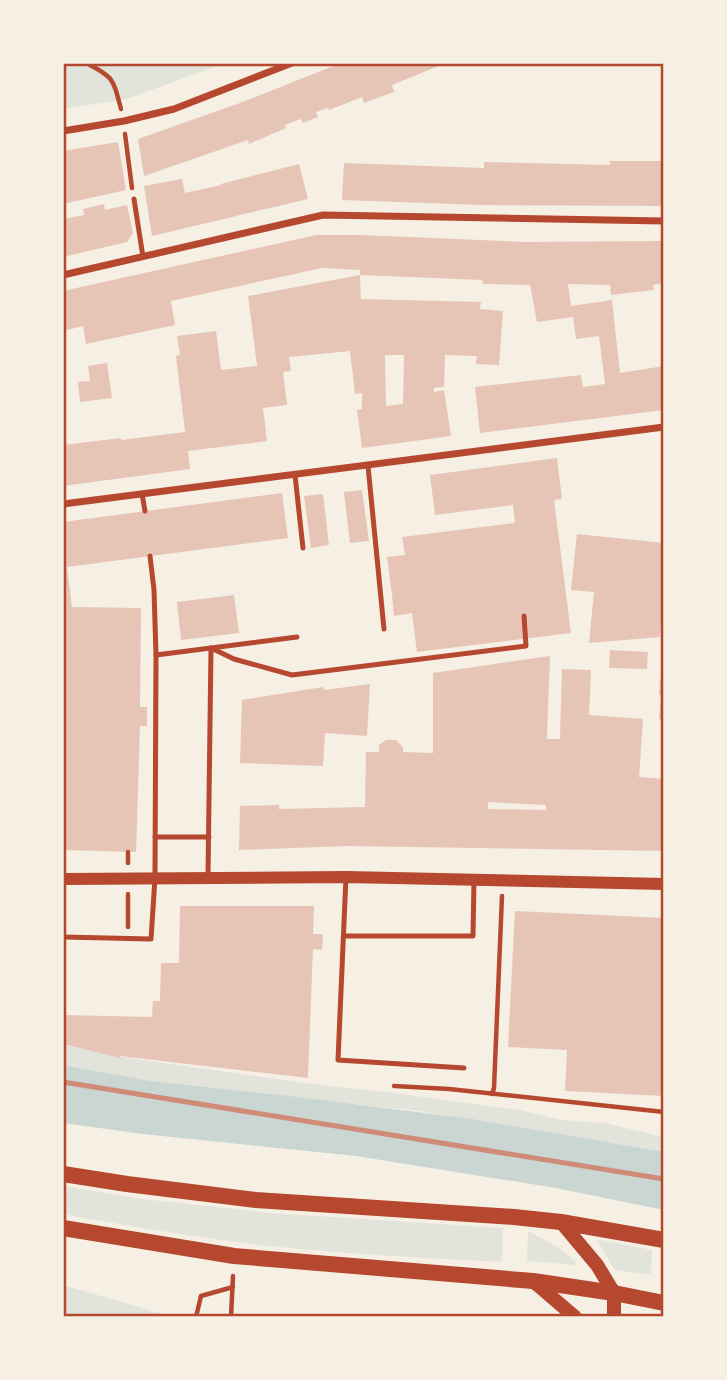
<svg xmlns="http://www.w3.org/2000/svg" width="727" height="1380" font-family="'Golos Text',sans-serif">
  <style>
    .green { fill: #e2e4dc }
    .water { fill: #c9d6d2 }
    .building { fill: #e6c5b7; fill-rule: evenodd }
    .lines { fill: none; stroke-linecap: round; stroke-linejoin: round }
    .path { stroke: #b5482f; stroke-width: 4.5 }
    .service { stroke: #b5482f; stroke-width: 5 }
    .minor { stroke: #b5482f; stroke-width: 7 }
    .tertiary { stroke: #b5482f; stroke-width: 12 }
    .secondary { stroke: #b5482f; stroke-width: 14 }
    .primary { stroke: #b5482f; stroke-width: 16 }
    .rail { stroke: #cf8b77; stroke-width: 5 }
    .neatline { fill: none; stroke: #b5482f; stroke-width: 2.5 }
  </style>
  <rect width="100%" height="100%" fill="#f6efe4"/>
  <g class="green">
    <polygon points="63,63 225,63 127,99 63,109"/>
    <polygon points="63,1045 122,1057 178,1065 313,1084 394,1093 519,1110 562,1120 605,1123 664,1137 664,1152 418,1111 150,1081 63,1065"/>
    <path d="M 63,1186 L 143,1199 L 271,1213 L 503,1228 L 502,1262 C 424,1258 346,1254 268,1246 C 205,1239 142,1228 78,1217 L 63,1214 Z"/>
    <polygon points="528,1231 556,1246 575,1261 575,1265 527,1261"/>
    <polygon points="601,1240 652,1250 651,1275 615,1270 598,1243 598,1241"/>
    <polygon points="63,1285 173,1317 63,1317"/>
  </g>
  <polygon class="water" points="63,1065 150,1081 298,1097 472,1119 664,1152 664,1210 556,1188 356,1156 143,1134 63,1123"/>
  <g class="building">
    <polygon points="341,63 446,63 392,85 394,92 364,103 362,97 329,110 328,108 316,112 318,117 303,123 301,119 285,125 286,128 249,144 248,140 144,176 138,139 240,103"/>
    <polygon points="118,142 126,190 63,204 63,151"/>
    <polygon points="610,161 664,161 664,206 482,205 342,200 344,163 484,168 484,162 610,165"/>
    <polygon points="299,164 308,199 152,236 144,186 182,179 185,193 221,185 221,184"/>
    <polygon points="104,204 105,210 127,205 133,233 127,242 63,257 63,219 84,215 83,209"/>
    <polygon points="316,235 360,235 525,242 664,241 664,283 653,285 654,290 611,295 610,285 568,284 571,306 612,300 620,373 664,366 664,410 480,433 475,387 581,375 583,387 605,384 599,336 576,339 573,317 537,322 530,285 483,284 482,280 360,275 360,270 322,268 171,301 175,325 86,344 83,326 63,331 63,291"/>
    <path d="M 360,275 L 361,299 L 481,302 L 480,309 L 503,311 L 499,365 L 476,364 L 477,356 L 445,355 L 444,387 L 434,388 L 434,392 L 444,390 L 451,436 L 362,448 L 357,410 L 362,409 L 362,393 L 355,394 L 350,351 L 289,357 L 291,371 L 283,372 L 287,405 L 263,408 L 267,441 L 188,451 L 190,469 L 63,486 L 63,445 L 121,438 L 121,440 L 185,432 L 176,356 L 180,355 L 177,336 L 216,331 L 221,370 L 257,366 L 248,296 ZM 385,355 L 404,355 L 403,404 L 386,406 Z"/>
    <polygon points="107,363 112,398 80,402 78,382 90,381 88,366"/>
    <polygon points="557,458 562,499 554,500 571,633 417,652 412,613 394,616 392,595 387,557 405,555 402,537 515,523 513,505 435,515 430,475"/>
    <polygon points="362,490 369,541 350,543 344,492"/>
    <polygon points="282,493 288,538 67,567 72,607 141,608 140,707 147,707 147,726 140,726 136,852 63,850 63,522"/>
    <polygon points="323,494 329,545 311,548 304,496"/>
    <polygon points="577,534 664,543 664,622 662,622 661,624 660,637 589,643 594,592 571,590"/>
    <polygon points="234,595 239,633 181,640 177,602"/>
    <polygon points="610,650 648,652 647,669 609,668"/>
    <path d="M 550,656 L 547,739 L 560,739 L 562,669 L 591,670 L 589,715 L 643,719 L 639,777 L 664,779 L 664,851 L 347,846 L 239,850 L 240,806 L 279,805 L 279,809 L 365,807 L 366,752 L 379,752 L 379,745 L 386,740 L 396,740 L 403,747 L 403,752 L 433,753 L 433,673 ZM 488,802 L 546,805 L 546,810 L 488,809 Z"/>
    <polygon points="660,679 664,680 664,720 659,719 661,695 659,695"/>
    <polygon points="370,684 367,736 325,733 323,766 240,763 242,700 323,687 324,690"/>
    <polygon points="180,906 314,906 313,934 323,934 322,950 313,949 308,1078 120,1056 120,1058 63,1044 63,1015 152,1017 153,1001 160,1001 161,963 179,963"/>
    <polygon points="515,911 664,918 664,1096 565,1091 567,1050 508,1047"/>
  </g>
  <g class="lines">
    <g class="path">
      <path d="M 86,63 C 114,77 113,79 121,109"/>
      <polyline points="125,134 132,188"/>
      <polyline points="128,852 128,863"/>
      <polyline points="128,927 128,894"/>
      <polyline points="394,1086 449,1089 664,1112"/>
      <polyline points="492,1094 494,1088 502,896"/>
      <polyline points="196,1317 201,1296 233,1287"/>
      <polyline points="231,1317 233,1276"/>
    </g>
    <g class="service">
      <polyline points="134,199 143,257"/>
      <polyline points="368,466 384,629"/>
      <polyline points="295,475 303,548"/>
      <polyline points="142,494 145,511"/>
      <polyline points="211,648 234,659 292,675 526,646 524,616"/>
      <polyline points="156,655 297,637"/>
      <polyline points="155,837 209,837"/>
      <polyline points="208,876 211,648"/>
      <polyline points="346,877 338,1060 464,1068"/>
      <polyline points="345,936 473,936 474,879"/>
      <polyline points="63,937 151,939 155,878 156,655 154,590 150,556"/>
    </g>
    <g class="minor">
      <polyline points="63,131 124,121 174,109 292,63"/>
      <polyline points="63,275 323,215 664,221"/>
      <polyline points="63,504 664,427"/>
    </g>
    <polyline class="tertiary" points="63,879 346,877 664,884"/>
    <g class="secondary">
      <polyline points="561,1222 597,1265 614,1293 614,1317"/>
      <polyline points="533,1281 575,1317"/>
    </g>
    <g class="primary">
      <polyline points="63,1174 127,1184 256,1200 514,1217 561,1222 664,1240"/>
      <polyline points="63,1228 234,1256 533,1281 614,1293 664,1303"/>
    </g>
    <polyline class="rail" points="63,1082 664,1179"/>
  </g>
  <rect width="727" height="1380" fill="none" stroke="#f6efe4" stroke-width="130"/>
  <rect x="65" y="65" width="597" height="1250" class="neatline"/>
</svg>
